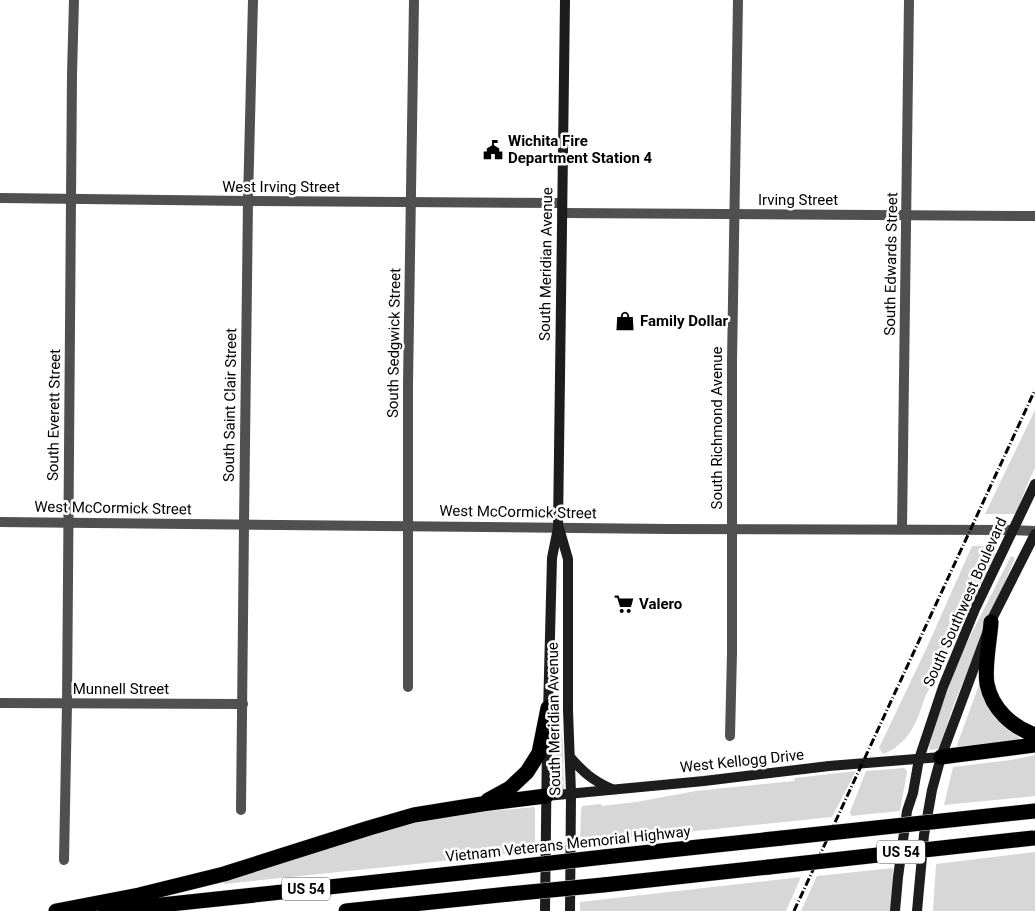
<svg xmlns="http://www.w3.org/2000/svg" width="1035" height="911" font-family="Roboto,sans-serif">
  <style>
    .green { fill: #d7d7d7 }
    .lines { fill: none; stroke-linecap: round; stroke-linejoin: round }
    .motorway-casing { stroke: #dbdbdb; stroke-width: 16 }
    .minor { stroke: #505050; stroke-width: 10 }
    .tertiary { stroke: #505050; stroke-width: 10 }
    .secondary { stroke: #1d1d1d; stroke-width: 10 }
    .motorway { stroke: #000; stroke-width: 15 }
    .rail { stroke: #000; stroke-width: 3; stroke-dasharray: 8 2.5 1 2.5; stroke-linecap: butt }
    .motorway-bridge-casing { stroke: #dbdbdb; stroke-width: 16; stroke-linecap: butt }
    .motorway-bridge { stroke: #000; stroke-width: 15 }
    .labels { text-anchor: middle; dominant-baseline: central; stroke-width: 5; stroke-linejoin: round; paint-order: stroke }
    .shield { fill: #fff; stroke: #4c4c4c; stroke-width: 1 }
    .shield-label { font-size: 14px; font-weight: bold; fill: #000 }
    .poi-label { font-size: 15px; font-weight: bold; fill: #000; stroke: #fff; text-anchor: start }
    .street-label { font-size: 15px; fill: #000; stroke: #fff }
  </style>
  <rect width="100%" height="100%" fill="#fff"/>
  <g class="green">
    <polygon points="1035,410 1035,468 1027,485 1016,514 985,514"/>
    <path d="M 972,546 C 981,546 992,545 996,555 L 925,697 C 919,715 913,735 897,746 C 893,750 887,752 883,754 L 879,748 L 928,645 Z"/>
    <polygon points="1011,556 1015,558 962,684 951,712 940,749 929,750 929,747 935,724 960,656"/>
    <path d="M 979,685 C 987,707 998,726 1019,737 L 1019,741 L 959,748 L 957,745 Z"/>
    <polygon points="554,718 558,718 562,734 563,745 564,789 553,790"/>
    <polygon points="1035,755 1035,796 944,805 953,767 1011,760"/>
    <polygon points="904,768 906,770 907,772 900,811 851,816 850,812 866,771"/>
    <polygon points="856,771 832,817 580,843 581,811 582,806 601,804 602,806 636,802 696,791 794,781 795,778"/>
    <polygon points="535,807 535,850 425,863 224,884 225,880 373,834 418,822 470,813"/>
    <polygon points="1035,852 1035,911 933,911 936,864"/>
    <polygon points="893,868 891,911 801,911 817,876"/>
    <polygon points="801,877 786,911 580,911 580,902"/>
  </g>
  <g class="lines">
    <defs>
      <g id="motorway">
        <path d="M 991,622 C 990,639 984,668 987,684 C 992,709 1012,727 1035,735"/>
        <polyline points="941,757 1035,745"/>
        <polyline points="488,800 510,788 527,772 539,753 548,708"/>
        <polyline points="604,857 782,838"/>
        <polyline points="603,885 769,867"/>
        <polyline points="56,911 139,895 224,874 369,828 414,815 482,804 546,796"/>
        <polyline points="105,911 507,868"/>
        <polyline points="346,911 509,894"/>
      </g>
    </defs>
    <use href="#motorway" class="motorway-casing"/>
    <g class="minor">
      <polyline points="0,198 248,201 562,203"/>
      <polyline points="562,213 1035,216"/>
      <polyline points="902,529 909,0"/>
      <polyline points="408,687 408,384 414,0"/>
      <polyline points="0,703 243,704"/>
      <polyline points="730,736 732,653 732,361 738,0"/>
      <polyline points="241,810 244,524 248,201 253,0"/>
      <polyline points="64,860 67,704 72,74 74,0"/>
    </g>
    <polyline class="tertiary" points="0,522 667,529 1012,530 1035,531"/>
    <g class="secondary">
      <polyline points="559,528 568,559 568,710 571,793 570,911"/>
      <polyline points="548,713 552,558 558,528 565,0"/>
      <path d="M 570,757 C 583,772 593,781 612,789"/>
      <polyline points="546,796 704,781 829,766 941,757"/>
      <polyline points="545,911 547,740"/>
      <polyline points="895,911 898,877 907,811 913,793 919,759 943,687 975,609 1035,484"/>
      <polyline points="917,911 924,835 932,790 941,757 993,617 1035,534"/>
    </g>
    <use href="#motorway" class="motorway"/>
    <polyline class="rail" points="794,911 1035,390"/>
    <defs>
      <g id="motorway-bridge">
        <polyline points="782,838 1035,811"/>
        <polyline points="769,867 1033,838"/>
        <polyline points="507,868 604,857"/>
        <polyline points="509,894 603,885"/>
      </g>
    </defs>
    <use href="#motorway-bridge" class="motorway-bridge-casing"/>
    <use href="#motorway-bridge" class="motorway-bridge"/>
  </g>
  <defs>
    <symbol id="civic-bare" viewBox="-9 -9 18 18"><path d="M-.6-6.5H3V-4.5H.6V-3L4-1V1h2V6H-6V1h2V-1L-.6-3ZM-1.2 2.5V6h2.4V2.5Z" fill="#000" stroke="#fff" stroke-width="2.5" paint-order="stroke"/></symbol>
    <symbol id="shop-bare" viewBox="-9 -9 18 18"><path d="M-5-2.5h2.3a2.7 3.5 0 0 1 5.4 0H5L5.5 6h-11ZM-1.5-2.5h3a1.5 2.3 0 0 0-3 0Z" fill="#000" stroke="#fff" stroke-width="2.5" paint-order="stroke"/></symbol>
    <symbol id="supermarket-bare" viewBox="-9 -9 18 18"><path d="M-6-5.5h2.5l.6 2H6L4.5 2H-2.5L-4.4-4H-6ZM-1.5 3.2a1.3 1.3 0 1 0 .1 0ZM3 3.2a1.3 1.3 0 1 0 .1 0Z" fill="#000" stroke="#fff" stroke-width="2.5" paint-order="stroke"/></symbol>
  </defs>
  <g fill-rule="evenodd">
    <use href="#civic-bare" x="479" y="136" width="28" height="28"/>
    <use href="#shop-bare" x="611" y="307" width="28" height="28"/>
    <use href="#supermarket-bare" x="610" y="590" width="28" height="28"/>
  </g>
  <g class="labels">
    <g class="shield">
      <rect x="877" y="840.5" width="48" height="23" rx="4"/>
      <rect x="282" y="877.5" width="48" height="23" rx="4"/>
    </g>
    <g class="shield-label">
      <text x="901" y="852">US 54</text>
      <text x="306" y="889">US 54</text>
    </g>
    <g class="poi-label">
      <text x="508" y="141">Wichita Fire<tspan x="508" dy="17">Department Station 4</tspan></text>
      <text x="640" y="321">Family Dollar</text>
      <text x="639" y="604">Valero</text>
    </g>
    <g class="street-label">
      <text x="281" y="187">West Irving Street</text>
      <text x="798" y="200">Irving Street</text>
      <text transform="translate(546 264) rotate(-89)">South Meridian Avenue</text>
      <text transform="translate(891 264) rotate(-89)">South Edwards Street</text>
      <text transform="translate(394 343) rotate(-89)">South Sedgwick Street</text>
      <text transform="translate(230 405) rotate(-89)">South Saint Clair Street</text>
      <text transform="translate(54 415) rotate(-89)">South Everett Street</text>
      <text transform="translate(717 428) rotate(-90)">South Richmond Avenue</text>
      <text transform="translate(113 508) rotate(1)">West McCormick Street</text>
      <text transform="translate(518 512) rotate(1)">West McCormick Street</text>
      <text transform="translate(965 602) rotate(-66)">South Southwest Boulevard</text>
      <text x="121" y="689">Munnell Street</text>
      <text transform="translate(554 719) rotate(-91)">South Meridian Avenue</text>
      <text transform="translate(742 761) rotate(-6)">West Kellogg Drive</text>
      <text transform="translate(568 844) rotate(-6)">Vietnam Veterans Memorial Highway</text>
    </g>
  </g>
</svg>
